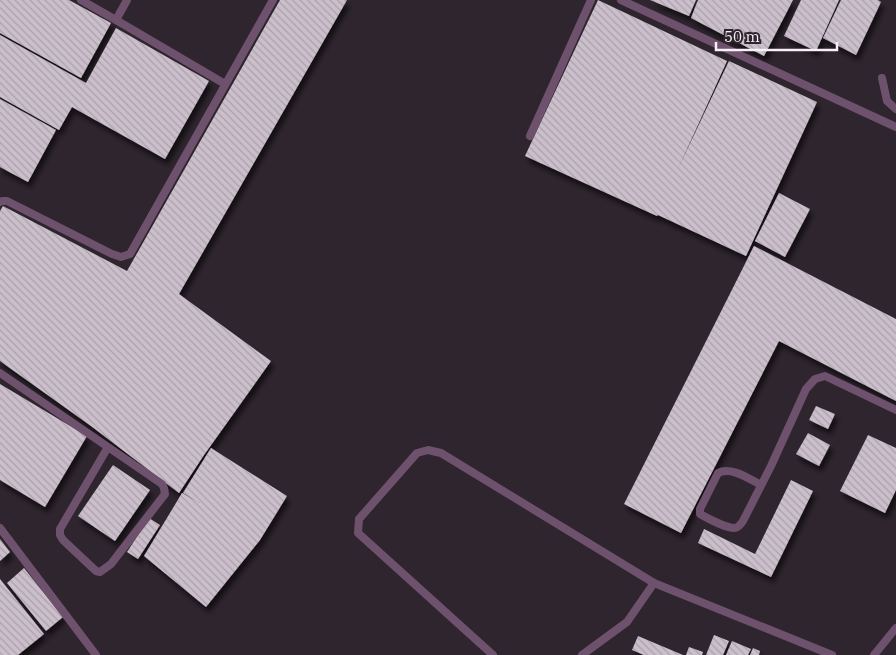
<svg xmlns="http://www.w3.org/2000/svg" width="896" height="655" font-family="'IBM Plex Serif',serif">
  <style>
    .building { fill: url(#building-back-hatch); filter: url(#shadow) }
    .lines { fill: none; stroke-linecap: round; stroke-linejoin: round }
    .lane { stroke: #6e526d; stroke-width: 8 }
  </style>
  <defs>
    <pattern id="building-back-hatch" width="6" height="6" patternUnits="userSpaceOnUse" patternTransform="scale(1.25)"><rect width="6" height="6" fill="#cbbfcb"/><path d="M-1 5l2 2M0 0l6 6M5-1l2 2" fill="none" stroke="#aba1ab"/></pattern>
    <filter id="shadow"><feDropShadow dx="3" dy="5.5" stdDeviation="2.5" flood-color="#0009"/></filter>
  </defs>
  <rect width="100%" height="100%" fill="#2e252e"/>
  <g class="building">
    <polygon points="0,0 69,0 111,23 81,78 0,33"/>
    <polygon points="280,0 347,0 179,294 271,361 204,455 179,493 91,426 0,361 0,211 3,206 127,271"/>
    <polygon points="598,0 727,61 677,171 729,61 817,102 746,256 658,215 657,216 525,156"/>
    <polygon points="650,0 696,0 689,16"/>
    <polygon points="698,0 793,0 764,56 691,18"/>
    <polygon points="801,0 839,0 816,51 784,36"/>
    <polygon points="841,0 878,0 881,2 856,55 823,38"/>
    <polygon points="116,28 209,81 165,159 72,107 59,130 0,97 0,35 86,83"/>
    <polygon points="0,99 56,130 28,182 0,167"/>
    <polygon points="779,193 810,209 785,257 755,241"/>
    <polygon points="754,246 896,319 896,401 779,341 681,533 624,504"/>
    <polygon points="0,384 87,436 45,507 0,480"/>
    <polygon points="816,406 835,414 828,429 809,420"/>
    <polygon points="808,433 830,445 819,466 796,454"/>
    <polygon points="868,435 896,448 896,490 885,513 840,491"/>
    <polygon points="211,448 287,496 260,540 206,607 144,556 182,493 200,503 183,493"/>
    <polygon points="113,465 150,490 115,541 78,516"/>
    <polygon points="791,480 813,491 771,577 698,543 704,529 755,554"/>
    <polygon points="149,518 160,525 138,559 127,552"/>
    <polygon points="0,539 10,552 0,561"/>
    <polygon points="24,568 63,617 46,631 7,583"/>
    <polygon points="0,579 44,634 18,655 0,655"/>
    <polygon points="714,635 729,641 723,655 706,655"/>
    <polygon points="638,636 683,655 644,655 632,650"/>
    <polygon points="732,641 751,649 748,655 726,655"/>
    <polygon points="689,647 703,652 702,655 686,655"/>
    <polygon points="753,648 760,651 759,655 750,655"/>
  </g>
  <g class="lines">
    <g class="lane">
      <polyline points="81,0 116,20 127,0"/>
      <polyline points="621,0 896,127"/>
      <polyline points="116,20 225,84"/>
      <polyline points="882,78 887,101 896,109"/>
      <polyline points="530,136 591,0"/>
      <polyline points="0,202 2,201 7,201 112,254 121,257 130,254 273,0"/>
      <polyline points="0,373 162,484 164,488 165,494 111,564 100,572 96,571 63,540 60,535 60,529 108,447"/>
      <path d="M 761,485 C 749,479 731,466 718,473 L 700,509 L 700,514 C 707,518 726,528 734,528 C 738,528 741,524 743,521 L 771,466 L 806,389 L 815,379 L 825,376 L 896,410"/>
      <polyline points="0,528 96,655"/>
      <polyline points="493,655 358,533 359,519 417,453 428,450 441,453 654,583 832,655"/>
      <polyline points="582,655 627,622 654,583"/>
      <polyline points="874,655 896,628"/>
    </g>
  </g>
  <path d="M716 42v8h121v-8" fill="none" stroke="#f7f1f7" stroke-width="2.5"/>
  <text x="724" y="42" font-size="15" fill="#f7f1f7" stroke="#2e252e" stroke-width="4" paint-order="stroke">50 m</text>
</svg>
